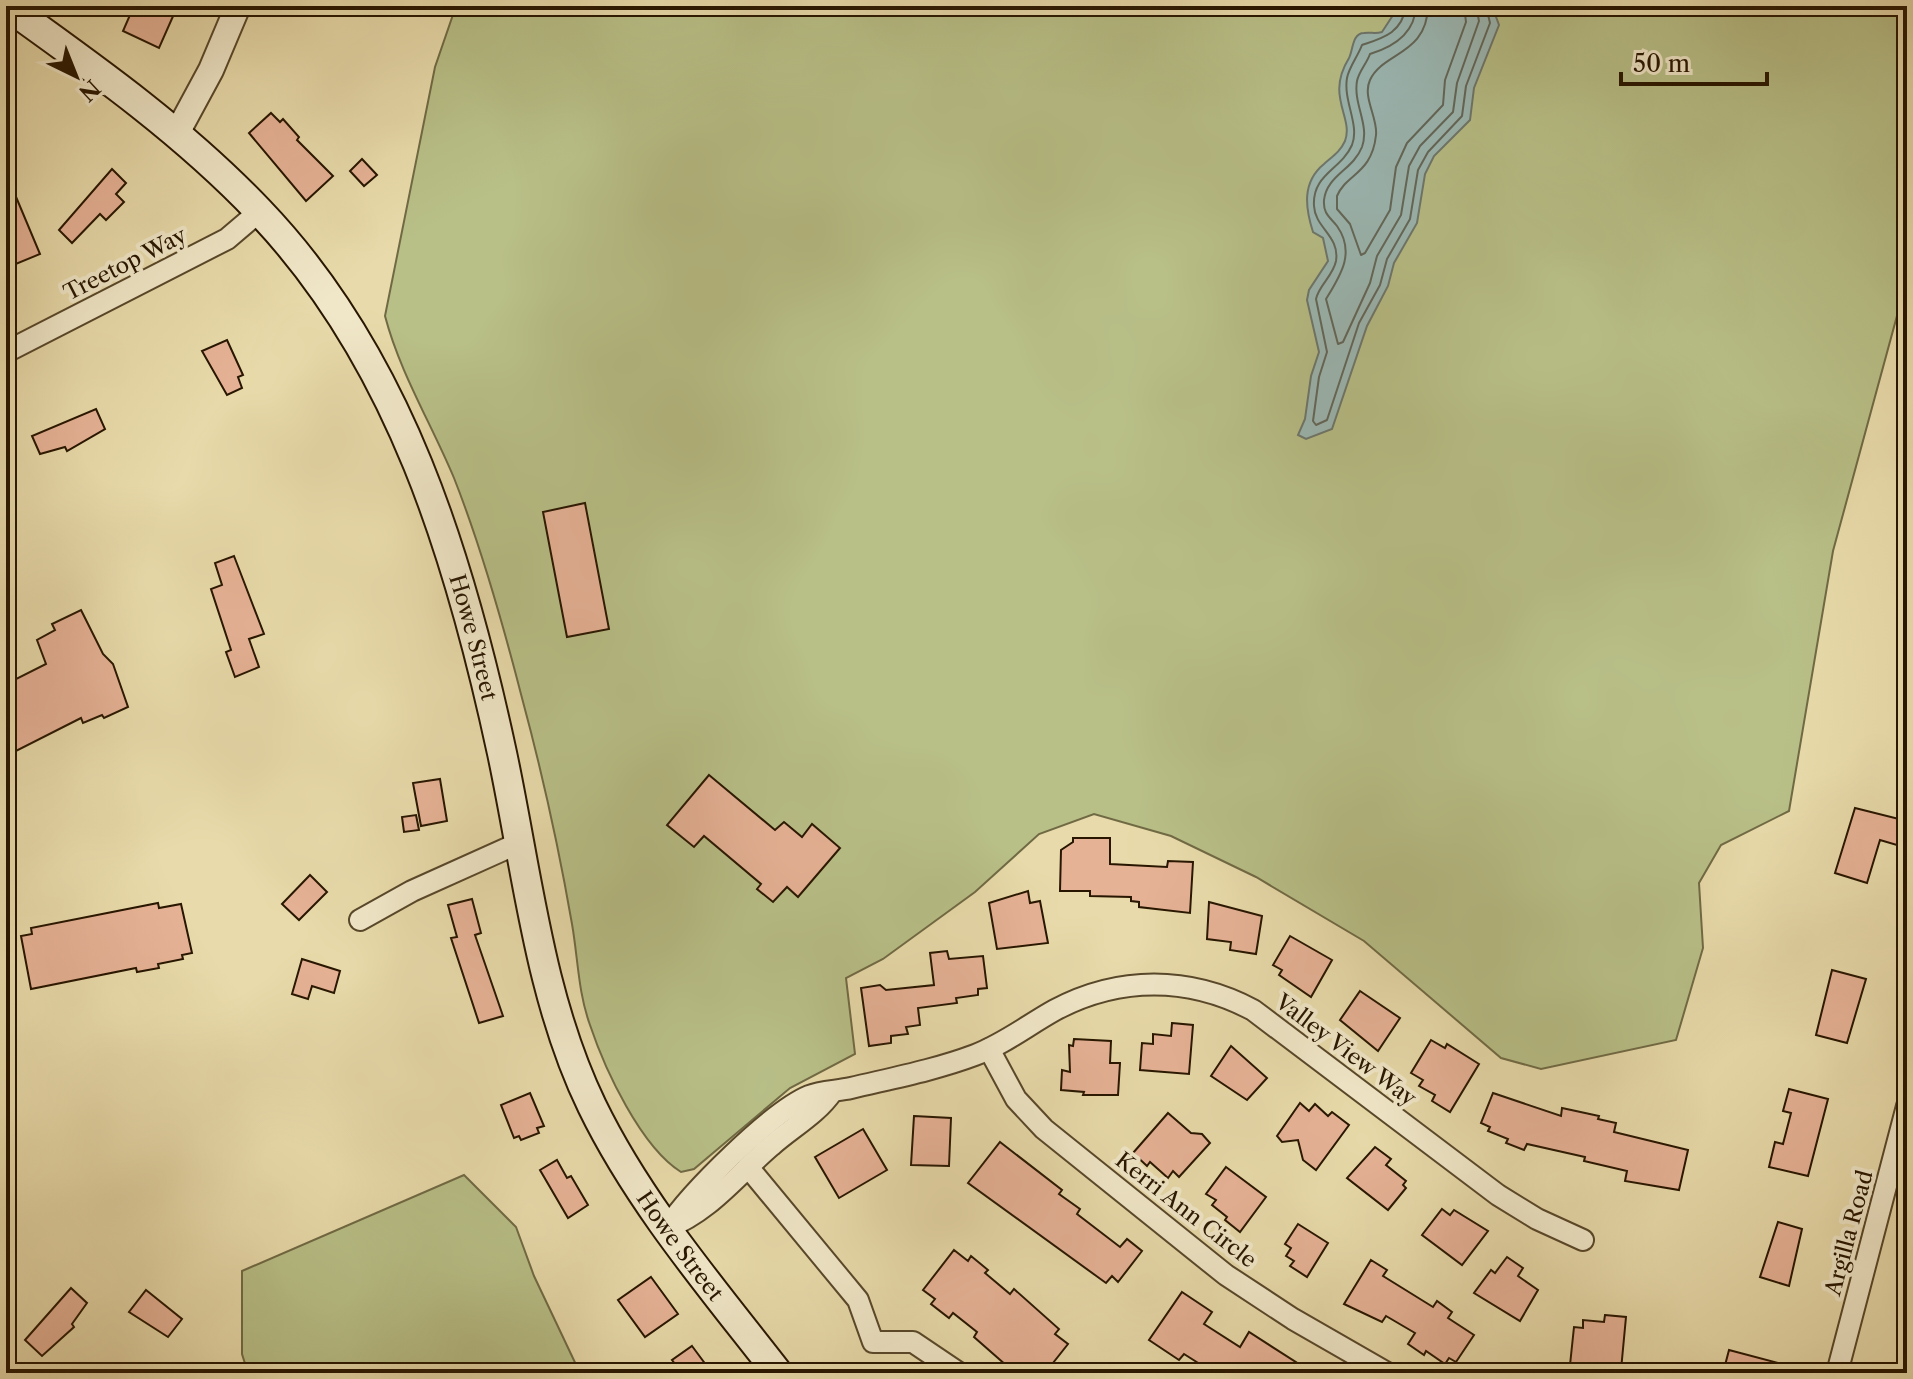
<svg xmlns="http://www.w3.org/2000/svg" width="1913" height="1379" font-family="'Libre Caslon Text',serif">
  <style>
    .green { fill: #b8bf87; stroke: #706a44; stroke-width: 2 }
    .water { fill: #9bb8b4; stroke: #6d776c; stroke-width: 2 }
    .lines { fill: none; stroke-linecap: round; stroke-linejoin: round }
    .shore { stroke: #62675a; stroke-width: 2 }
    .building { fill: #e6b296; stroke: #281600; stroke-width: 2 }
    .minor-casing { stroke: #58472a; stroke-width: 24 }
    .tertiary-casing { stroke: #58472a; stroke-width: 28 }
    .secondary-casing { stroke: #281600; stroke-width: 32 }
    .minor { stroke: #f0e7c8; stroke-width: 20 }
    .tertiary { stroke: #f0e7c8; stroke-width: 24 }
    .secondary { stroke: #f0e7c8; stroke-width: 28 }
    .labels { text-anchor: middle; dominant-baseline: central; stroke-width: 8; stroke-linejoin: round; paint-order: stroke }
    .street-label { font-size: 22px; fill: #281600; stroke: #f0e7c8 }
  </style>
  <rect width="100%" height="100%" fill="#e8daaa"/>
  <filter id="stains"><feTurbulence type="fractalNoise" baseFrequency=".0025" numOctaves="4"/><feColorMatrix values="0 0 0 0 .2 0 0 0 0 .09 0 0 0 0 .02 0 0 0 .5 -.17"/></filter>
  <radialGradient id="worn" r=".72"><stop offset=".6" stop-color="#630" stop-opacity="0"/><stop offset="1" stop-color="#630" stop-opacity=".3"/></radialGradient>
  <g class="green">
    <path d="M 456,6 L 1907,6 L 1907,279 L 1833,551 L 1789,811 L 1721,845 L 1699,883 L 1703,948 L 1676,1040 L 1541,1069 L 1501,1058 L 1364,941 L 1256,877 L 1171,836 L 1094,814 L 1039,834 L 975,892 L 883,959 L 846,978 L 855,1054 L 790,1088 L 694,1169 L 681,1172 C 641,1147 605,1070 590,1025 C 578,992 578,958 572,924 C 559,849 542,772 522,698 C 503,624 482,549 454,478 C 431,423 400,373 385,316 L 435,67 Z"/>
    <polygon points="464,1175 516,1227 534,1276 580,1373 248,1373 242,1354 242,1271"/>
  </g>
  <path class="water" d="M 1399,6 L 1492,6 L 1499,25 L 1474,88 L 1470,120 L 1434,156 L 1425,174 L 1417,223 L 1394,263 L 1388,286 L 1367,326 L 1332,429 L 1306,439 L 1298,435 L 1305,419 L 1311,376 L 1319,352 L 1307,300 L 1309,290 L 1328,261 L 1323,238 L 1313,232 C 1305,207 1302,182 1324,164 C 1333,156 1340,152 1345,141 C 1354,117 1325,97 1349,58 C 1353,51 1352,33 1364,33 C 1371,32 1375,34 1382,32 Z"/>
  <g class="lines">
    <g class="shore">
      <path d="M 1406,6 C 1402,33 1383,38 1362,45 C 1358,56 1349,67 1347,78 C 1343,101 1360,125 1352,145 C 1341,170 1312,174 1314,206 C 1315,228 1340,236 1336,261 C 1333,276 1319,285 1316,299 L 1327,352 L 1319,377 L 1313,421 L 1316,425 L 1327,420 L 1359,323 L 1380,285 L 1387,259 L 1410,219 L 1418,170 L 1428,152 L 1462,116 L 1466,86 L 1490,23 L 1486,6"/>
      <path d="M 1416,6 C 1415,33 1393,47 1370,54 C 1367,63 1359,71 1357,81 C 1353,104 1370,125 1362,147 C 1353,170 1327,175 1324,200 C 1323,214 1330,217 1337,226 C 1356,253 1340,276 1326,299 L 1338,344 L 1343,342 L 1370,283 L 1377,256 L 1401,215 L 1409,166 L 1420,146 L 1453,112 L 1457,83 L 1479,21 L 1476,6"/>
      <path d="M 1428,6 C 1427,55 1383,52 1370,80 C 1362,97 1378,118 1376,135 C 1372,174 1346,174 1337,196 L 1337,209 L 1350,224 L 1361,255 L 1365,253 L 1390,210 L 1396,167 L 1407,143 L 1443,105 L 1445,80 L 1466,22 L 1464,6"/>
    </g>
  </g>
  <g class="building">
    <polygon points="151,6 174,14 159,48 123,31 133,8 147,14"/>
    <polygon points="271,113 280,122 283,119 299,137 297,140 333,176 306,201 249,133"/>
    <polygon points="362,159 377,175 364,186 350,171"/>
    <polygon points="112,169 126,183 116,194 124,202 106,220 100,214 72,243 59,230"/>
    <polygon points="6,173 40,254 6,268"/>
    <polygon points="227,340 243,375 238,377 242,388 227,395 202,351"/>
    <polygon points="96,409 105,429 67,451 65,447 40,454 32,436"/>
    <polygon points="585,503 609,629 567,637 543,512"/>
    <polygon points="234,556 264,634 249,639 259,667 235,677 226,652 231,650 211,589 222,585 215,563"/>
    <polygon points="81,610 103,654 113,664 128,707 104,718 102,715 83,723 81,718 16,751 14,748 6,752 6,684 46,664 37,640 55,630 52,624"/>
    <polygon points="709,775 775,830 784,822 802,837 812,824 840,848 798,897 787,887 773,902 757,889 761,884 704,836 694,847 667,825"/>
    <polygon points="440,779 447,821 421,826 413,783"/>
    <polygon points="1855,808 1907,821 1907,848 1880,840 1867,883 1835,873"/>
    <polygon points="416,815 419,830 404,832 402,817"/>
    <polygon points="1073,838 1110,838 1110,864 1167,867 1168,861 1193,862 1190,913 1139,907 1139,902 1131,901 1131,897 1090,896 1090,891 1060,891 1061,850 1073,842"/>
    <polygon points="310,875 327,892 299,920 282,904"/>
    <polygon points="1028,891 1030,903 1040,901 1048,943 997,949 989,903"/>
    <polygon points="472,899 481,933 475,935 503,1016 479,1023 451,938 457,937 448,905"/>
    <polygon points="1209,902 1262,916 1256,954 1230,950 1231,942 1207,939"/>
    <polygon points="158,903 159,908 181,904 192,953 182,955 183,959 158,964 159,968 137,972 136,968 31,989 21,936 32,934 31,928"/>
    <polygon points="1290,936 1332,960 1311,997 1279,975 1282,970 1273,965"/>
    <polygon points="947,951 949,959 983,956 987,988 978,989 978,995 956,998 957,1003 918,1008 920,1025 906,1027 908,1034 891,1036 891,1043 869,1046 861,988 880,985 886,990 934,985 930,953"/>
    <polygon points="302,959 340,971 334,993 312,986 308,999 292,994"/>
    <polygon points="1832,970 1866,979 1847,1043 1816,1035"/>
    <polygon points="1360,991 1400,1018 1378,1051 1340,1020"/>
    <polygon points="1172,1023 1193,1025 1189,1074 1140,1070 1142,1043 1153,1044 1153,1034 1171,1036"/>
    <polygon points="1074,1039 1111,1041 1110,1063 1120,1063 1118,1095 1083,1095 1084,1092 1061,1090 1062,1070 1070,1072 1069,1045 1073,1046"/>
    <polygon points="1431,1040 1445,1048 1447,1044 1479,1064 1450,1112 1432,1101 1435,1095 1419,1086 1423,1080 1411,1073"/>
    <polygon points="1231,1046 1267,1078 1247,1100 1211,1076"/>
    <polygon points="1789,1089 1828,1099 1808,1176 1769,1167 1775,1142 1783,1144 1791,1113 1783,1111"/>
    <polygon points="530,1093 544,1126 537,1128 539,1133 521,1140 519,1136 514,1138 501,1105"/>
    <polygon points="1493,1093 1561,1116 1562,1108 1599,1116 1598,1119 1616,1123 1614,1132 1688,1150 1679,1190 1625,1181 1627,1171 1584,1161 1585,1157 1527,1144 1524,1150 1506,1143 1508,1139 1488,1131 1490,1127 1481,1123"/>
    <polygon points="1300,1103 1309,1111 1315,1104 1328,1116 1332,1112 1349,1125 1316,1170 1303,1160 1298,1140 1282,1142 1277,1136"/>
    <polygon points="1168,1113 1191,1133 1202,1134 1210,1143 1179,1177 1173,1171 1168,1178 1150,1162 1147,1166 1133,1153"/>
    <polygon points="914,1116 951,1118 949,1166 911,1165"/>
    <polygon points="863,1129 887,1170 839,1198 815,1157"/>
    <polygon points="1000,1142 1062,1190 1059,1194 1080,1209 1077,1214 1120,1247 1127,1239 1142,1251 1118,1282 1112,1276 1106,1283 968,1183"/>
    <polygon points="1375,1147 1391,1159 1386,1165 1406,1181 1403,1185 1406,1188 1388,1210 1347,1178"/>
    <polygon points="557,1160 567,1178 571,1176 588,1205 568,1218 540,1170"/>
    <polygon points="1226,1167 1266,1197 1240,1232 1225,1220 1227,1217 1212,1205 1216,1200 1206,1194"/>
    <polygon points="1442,1209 1450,1215 1454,1210 1488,1231 1462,1265 1422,1235"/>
    <polygon points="1778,1222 1802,1229 1789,1286 1760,1277"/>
    <polygon points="1298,1224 1328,1243 1307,1277 1290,1266 1294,1261 1286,1256 1291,1248 1285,1244"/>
    <polygon points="954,1250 968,1261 971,1256 988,1270 985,1273 1010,1294 1014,1289 1059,1329 1055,1334 1068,1344 1045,1373 1015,1373 974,1337 977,1332 953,1313 949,1318 931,1304 935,1299 923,1290"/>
    <polygon points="1507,1257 1523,1268 1518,1276 1538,1290 1520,1321 1474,1293 1491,1270 1495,1273"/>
    <polygon points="1371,1260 1387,1270 1383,1276 1433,1307 1437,1301 1452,1312 1448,1318 1474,1335 1456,1362 1449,1358 1445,1364 1426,1351 1424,1355 1408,1344 1415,1333 1386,1316 1382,1322 1344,1304"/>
    <polygon points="651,1277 678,1314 645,1337 618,1300"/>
    <polygon points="71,1288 87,1303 72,1324 74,1327 42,1356 25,1340"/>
    <polygon points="146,1290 182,1319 168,1337 129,1312"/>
    <polygon points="1182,1292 1212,1312 1204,1324 1240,1347 1249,1332 1313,1373 1214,1373 1184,1354 1179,1360 1149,1340"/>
    <polygon points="1605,1315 1626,1317 1621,1370 1570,1365 1574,1327 1583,1328 1583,1320 1604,1322"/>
    <polygon points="692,1346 712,1373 682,1373 672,1360"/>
    <polygon points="1729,1350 1797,1368 1796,1373 1723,1373"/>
  </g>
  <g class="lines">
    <defs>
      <g id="minor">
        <polyline points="6,352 227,239 260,211"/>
        <polyline points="360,920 412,891 521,842"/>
        <polyline points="989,1049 1016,1099 1044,1129 1226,1275 1293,1319 1387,1373"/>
        <polyline points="748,1167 858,1300 873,1342 913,1342 959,1373"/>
        <path d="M 667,1228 C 690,1193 771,1112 809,1096 C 821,1091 838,1091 851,1088 C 893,1078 935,1070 975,1055 C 1004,1044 1028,1025 1055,1010 C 1119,976 1189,976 1253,1010 L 1498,1195 L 1537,1219 L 1583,1240"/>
        <path d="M 667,1228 C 710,1211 736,1176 771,1146 C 791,1128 817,1114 832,1092"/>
        <polyline points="1837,1373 1907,1106"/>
      </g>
      <polyline id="tertiary" points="177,133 211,70 238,6"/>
      <g id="secondary">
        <path id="s1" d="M 7,6 C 95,69 184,132 259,211 C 400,358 460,558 502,753 C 527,870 539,997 592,1106 C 639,1203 712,1288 778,1373"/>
      </g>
    </defs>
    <use href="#minor" class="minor-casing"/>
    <use href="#tertiary" class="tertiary-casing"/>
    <use href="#secondary" class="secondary-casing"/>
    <use href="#minor" class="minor"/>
    <use href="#tertiary" class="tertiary"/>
    <use href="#secondary" class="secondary"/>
  </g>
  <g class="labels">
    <g class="street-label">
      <text transform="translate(125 264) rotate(-27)">Treetop Way</text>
      <text stroke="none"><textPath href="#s1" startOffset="808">Howe Street</textPath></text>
      <text transform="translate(1346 1050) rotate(37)">Valley View Way</text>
      <text transform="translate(1186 1210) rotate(38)">Kerri Ann Circle</text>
      <text transform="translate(1849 1233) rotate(-75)">Argilla Road</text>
      <text stroke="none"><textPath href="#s1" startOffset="1458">Howe Street</textPath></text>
    </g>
  </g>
  <rect width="1913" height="1379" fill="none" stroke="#e8daaa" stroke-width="32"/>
  <rect x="8" y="8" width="1897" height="1363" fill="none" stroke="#281600" stroke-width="4"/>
  <rect x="16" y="16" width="1881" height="1347" fill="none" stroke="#281600" stroke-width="2"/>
  <g transform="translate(76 76) rotate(137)" stroke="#f0e7c8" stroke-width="6" paint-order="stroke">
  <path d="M0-6L14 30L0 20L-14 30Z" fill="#281600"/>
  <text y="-12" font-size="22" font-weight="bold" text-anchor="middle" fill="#281600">N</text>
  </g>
  <path d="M1621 72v12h146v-12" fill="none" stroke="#281600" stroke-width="4"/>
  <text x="1633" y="72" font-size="24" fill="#281600" stroke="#f0e7c8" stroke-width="6" paint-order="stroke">50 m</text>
  <rect width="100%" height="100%" filter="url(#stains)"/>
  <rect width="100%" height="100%" fill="url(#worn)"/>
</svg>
